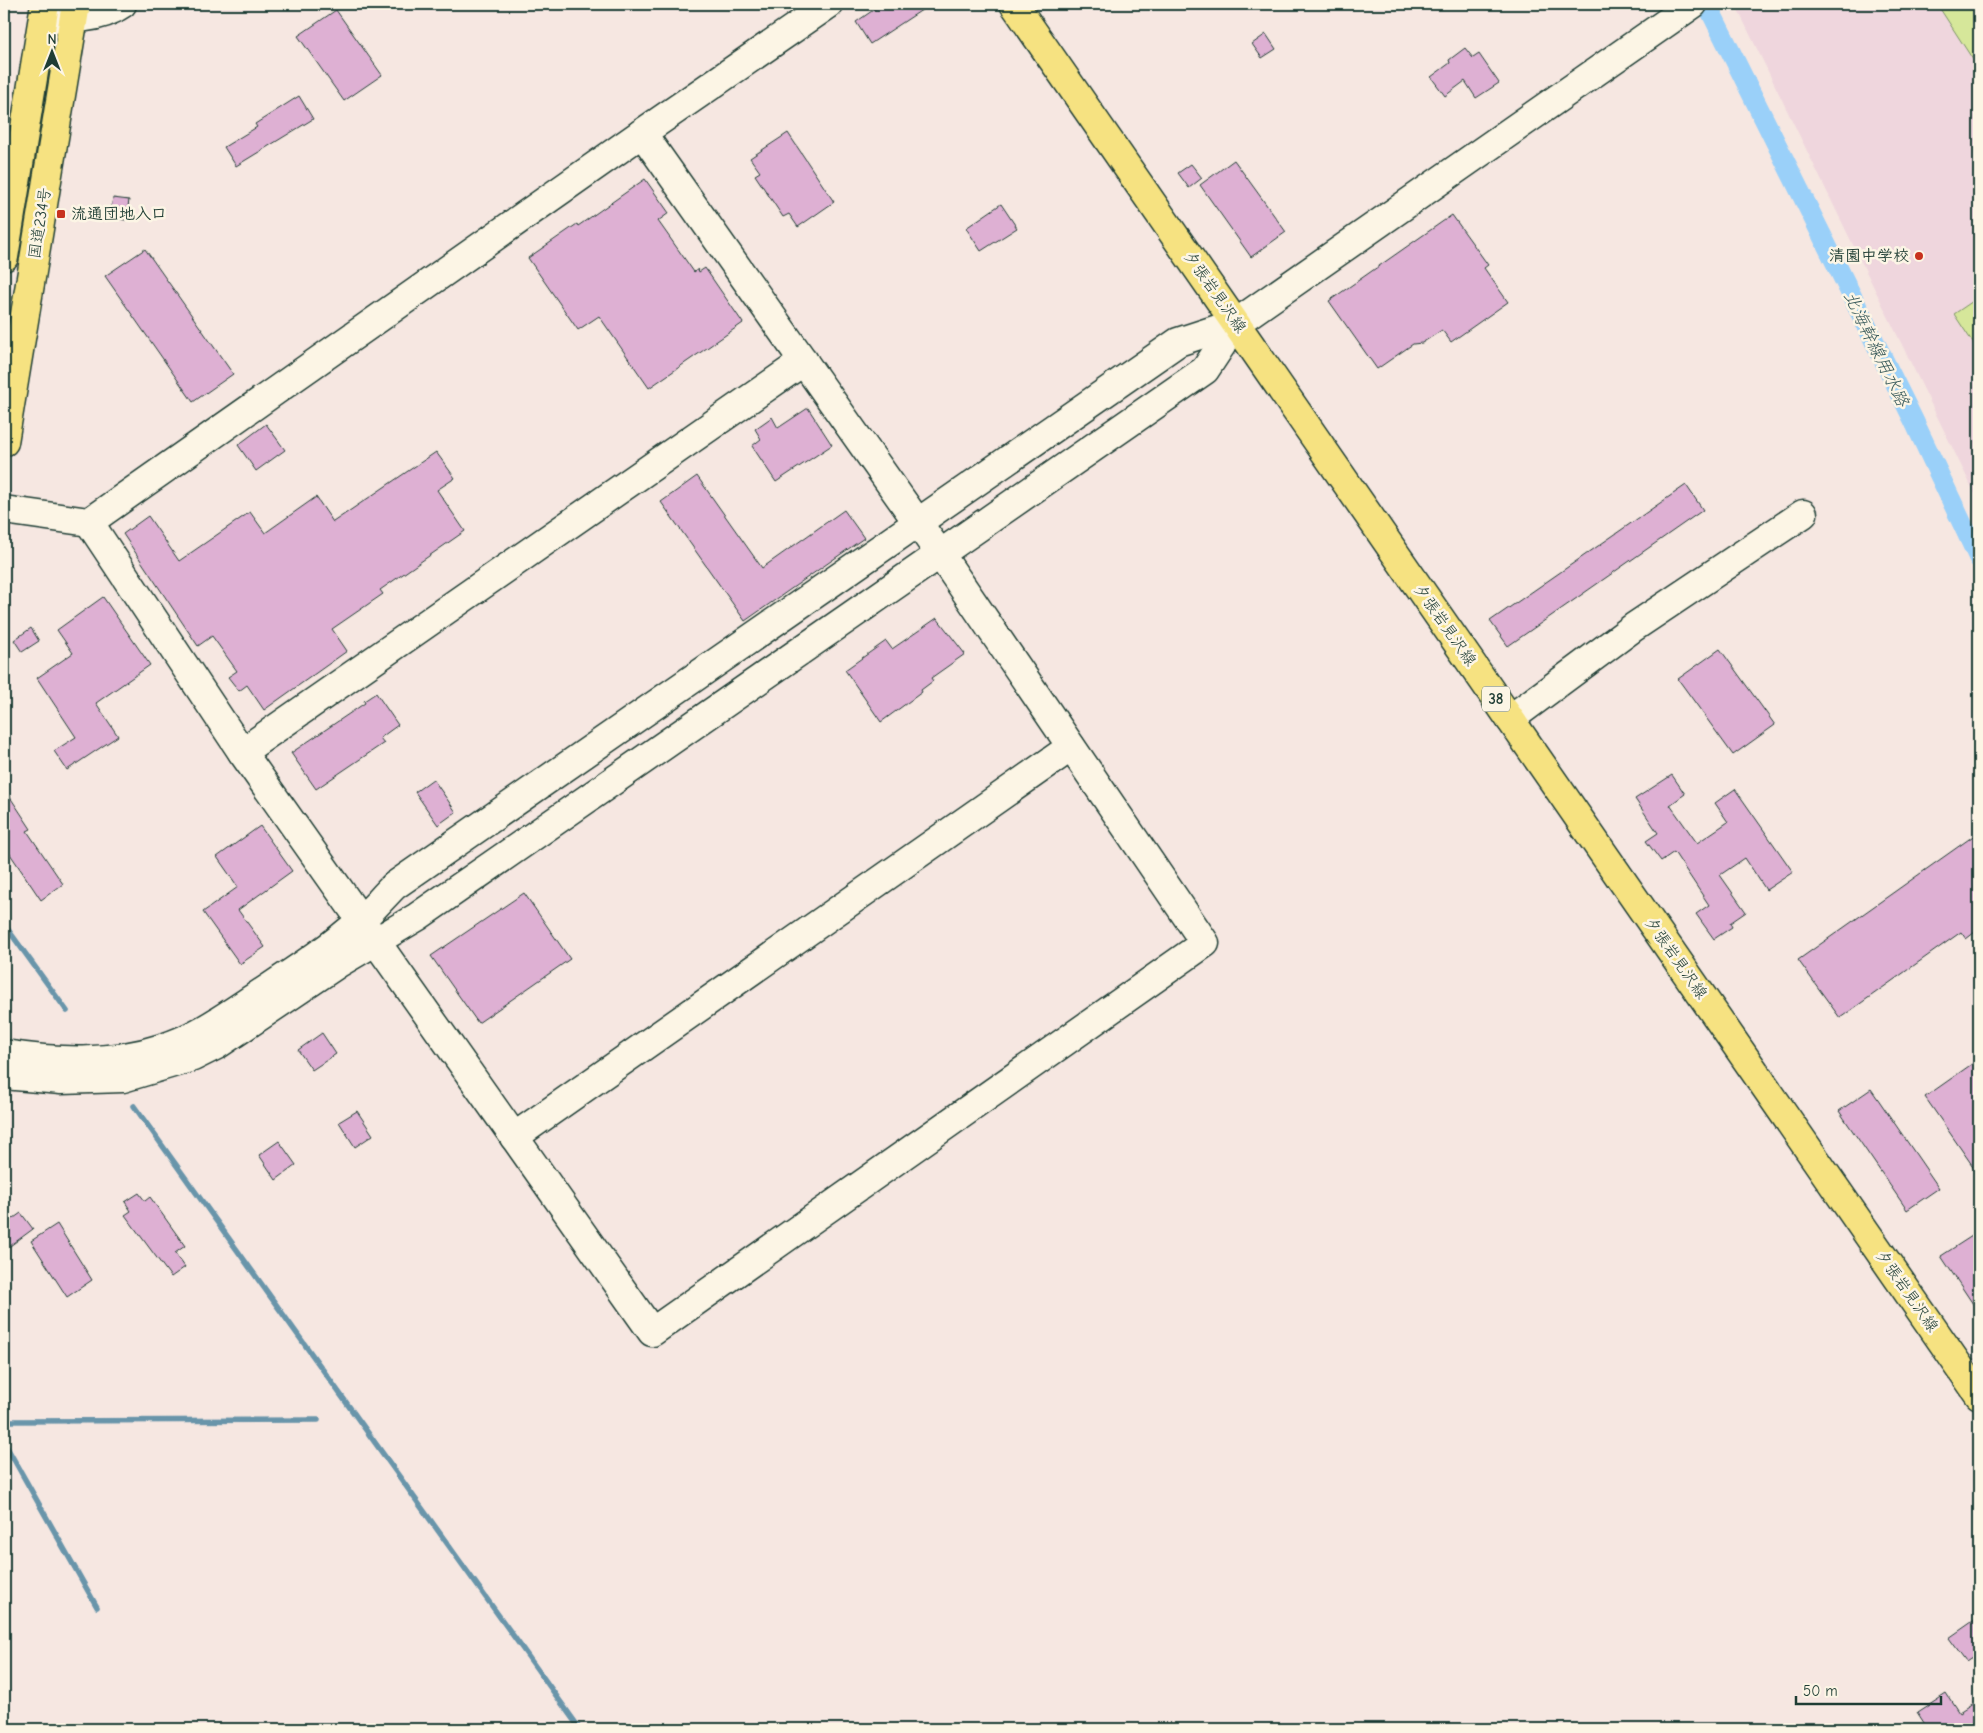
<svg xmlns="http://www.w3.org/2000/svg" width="1983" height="1733" font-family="'Comic Neue','Klee One',sans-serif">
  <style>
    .built { fill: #efd6dd }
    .green { fill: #d6e79a; stroke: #7a9267 }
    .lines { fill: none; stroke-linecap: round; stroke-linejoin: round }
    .stream { stroke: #6995aa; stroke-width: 5.5 }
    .canal { stroke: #9ad0f9; stroke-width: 20 }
    .building { fill: #deb0d3; stroke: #1f3d34 }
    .minor-casing { stroke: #1f3d34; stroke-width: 31 }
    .major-casing { stroke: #1f3d34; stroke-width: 31 }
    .highway-casing { stroke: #1f3d34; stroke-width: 31 }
    .minor { stroke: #fcf5e5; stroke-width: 28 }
    .major { stroke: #f6e281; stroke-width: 28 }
    .highway { stroke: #f6e281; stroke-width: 28 }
    .poi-dot { fill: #c8321e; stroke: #fcf5e5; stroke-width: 2 }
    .labels { text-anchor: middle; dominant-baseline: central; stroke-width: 5; stroke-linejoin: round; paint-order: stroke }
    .shield { fill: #fcf5e5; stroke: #617469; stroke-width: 1 }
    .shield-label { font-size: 15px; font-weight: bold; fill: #1f3d34 }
    .poi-label { font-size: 16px; font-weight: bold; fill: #1f3d34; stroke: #fcf5e5; text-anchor: start }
    .street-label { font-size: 16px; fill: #1f3d34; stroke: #fcf5e5 }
    .water-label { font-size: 18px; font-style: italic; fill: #385a5b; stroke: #fcf5e5 }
  </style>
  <rect width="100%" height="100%" fill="#f6e7e1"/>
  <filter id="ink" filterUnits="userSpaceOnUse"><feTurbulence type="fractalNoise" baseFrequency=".02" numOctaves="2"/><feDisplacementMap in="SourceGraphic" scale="10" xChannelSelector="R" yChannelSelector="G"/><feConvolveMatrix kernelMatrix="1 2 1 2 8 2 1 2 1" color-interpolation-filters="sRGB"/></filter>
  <g filter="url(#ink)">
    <polygon class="built" points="1747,4 1979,4 1979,502 1738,10"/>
    <g class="green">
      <polygon points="1937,4 1979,4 1979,69"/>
      <polygon points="1979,297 1979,352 1954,314"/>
    </g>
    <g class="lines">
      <g class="stream">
        <polyline points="4,924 67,1011"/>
        <polyline points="134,1106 580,1729"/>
        <polyline points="4,1421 318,1420"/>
        <polyline points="4,1442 97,1607"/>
      </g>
      <polyline class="canal" points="1707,4 1913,419 1979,559"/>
    </g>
    <g class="building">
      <polygon points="882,4 931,4 870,44 856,22"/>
      <polygon points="336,10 382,75 344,101 298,36"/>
      <polygon points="1266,34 1276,49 1262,58 1252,44"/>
      <polygon points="1465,48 1473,58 1479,54 1499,83 1476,98 1465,81 1445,96 1431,77 1450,63 1449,60"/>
      <polygon points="299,96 313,119 236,166 224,147 257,127 255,124"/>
      <polygon points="788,133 834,202 798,227 789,214 783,217 755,175 760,172 750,158"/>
      <polygon points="1234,160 1286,232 1251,257 1200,185"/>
      <polygon points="1191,164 1202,178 1189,188 1178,173"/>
      <polygon points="645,179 669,213 658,221 694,272 698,269 699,272 705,268 743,323 649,388 599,316 578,330 528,258 577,224 578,226"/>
      <polygon points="113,198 129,200 126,220 109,218"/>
      <polygon points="1001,204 1017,228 981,251 966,228"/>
      <polygon points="1452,215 1488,265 1484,268 1508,302 1451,342 1442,330 1422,343 1413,344 1377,369 1329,301"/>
      <polygon points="145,249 233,374 193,402 105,276"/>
      <polygon points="808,408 832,445 776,482 752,446 761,439 755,429 772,417 778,428"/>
      <polygon points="266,424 285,450 256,471 238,445"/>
      <polygon points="436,452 455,478 437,490 465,531 380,590 383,594 332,629 347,651 264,710 247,685 239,691 228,677 237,671 212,636 198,646 123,534 148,516 179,561 250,512 265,533 316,497 333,522"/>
      <polygon points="697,476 762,568 844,510 864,538 745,621 661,502"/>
      <polygon points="1686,485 1703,510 1508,646 1490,621"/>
      <polygon points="103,597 150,665 96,703 118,736 67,770 54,751 76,737 37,678 73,653 57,630"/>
      <polygon points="937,618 965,654 931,678 933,681 921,690 922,692 881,722 845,670 886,641 892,649"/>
      <polygon points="31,628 39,641 22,652 14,640"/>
      <polygon points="1720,649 1775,725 1733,755 1678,679"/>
      <polygon points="376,693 398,725 380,738 384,743 316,789 291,753 365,703 364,701"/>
      <polygon points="1672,775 1685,794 1670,805 1697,843 1728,822 1715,803 1735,789 1793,872 1766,890 1745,858 1720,875 1746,912 1730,923 1732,927 1714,939 1696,914 1709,905 1674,852 1661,861 1646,841 1658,833 1635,799"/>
      <polygon points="433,779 456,812 438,825 415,792"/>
      <polygon points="4,788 31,829 27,831 63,884 41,900 4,845"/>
      <polygon points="260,826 292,871 238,910 265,947 240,964 203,912 238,887 217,857"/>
      <polygon points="1979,832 1979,929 1966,939 1961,932 1840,1018 1798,960"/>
      <polygon points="524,893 570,959 478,1023 431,956"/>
      <polygon points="322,1033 336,1054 312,1070 298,1050"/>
      <polygon points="1979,1059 1979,1175 1925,1097"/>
      <polygon points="1871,1089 1939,1188 1907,1210 1839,1111"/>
      <polygon points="357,1111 373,1135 355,1147 339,1122"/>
      <polygon points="279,1141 296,1165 276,1180 259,1155"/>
      <polygon points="139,1193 145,1201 150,1197 185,1246 175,1253 185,1267 171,1277 125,1215 131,1211 125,1202"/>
      <polygon points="21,1213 33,1229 10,1246 4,1237 4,1225"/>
      <polygon points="57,1224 92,1280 67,1297 31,1241"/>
      <polygon points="1972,1236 1979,1246 1979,1313 1941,1256"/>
      <polygon points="1979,1617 1979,1652 1966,1661 1949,1638"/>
      <polygon points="1946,1693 1959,1713 1973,1704 1979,1712 1979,1729 1928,1729 1917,1712"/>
    </g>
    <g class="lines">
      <defs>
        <g id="minor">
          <path d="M 43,18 C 69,19 100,20 122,4"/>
          <polyline points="4,510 89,522 642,133 829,4"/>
          <polyline points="89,522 242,752 652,1332 1205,943 940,554 642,133"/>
          <polyline points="1510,719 1634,627 1803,514"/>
          <polyline points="242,752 804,361"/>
          <path d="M 4,1054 C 56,1062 111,1065 162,1048 C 196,1038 226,1016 255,997 C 291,973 328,950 360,921 C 372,910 383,897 394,886 L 1178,342 L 1236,323 L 1693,4"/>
          <polyline points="4,1075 61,1080 123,1078 193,1057 217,1045 339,963 417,917 1205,370 1236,323"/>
          <polyline points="514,1137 1071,747"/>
        </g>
        <polyline id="major" points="1014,4 1979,1395"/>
        <g id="highway">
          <polyline points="4,257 45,4"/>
          <polyline points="4,442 76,4"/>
        </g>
      </defs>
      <use href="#minor" class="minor-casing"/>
      <use href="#major" class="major-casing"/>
      <use href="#highway" class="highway-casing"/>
      <use href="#minor" class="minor"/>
      <use href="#major" class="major"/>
      <use href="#highway" class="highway"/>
    </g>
  </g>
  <g class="poi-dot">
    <rect x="56" y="209" width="10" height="10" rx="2.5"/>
    <circle cx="1919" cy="256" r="5"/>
  </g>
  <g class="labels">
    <rect class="shield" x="1482" y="686.5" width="28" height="25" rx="4"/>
    <g class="shield-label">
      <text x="1496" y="699">38</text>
    </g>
    <g class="poi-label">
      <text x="71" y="214">流通団地入口</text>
      <text x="1909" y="256" text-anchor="end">清園中学校</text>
    </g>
    <g class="street-label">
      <text transform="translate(40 223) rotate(-81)">国道234号</text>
      <text transform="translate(1215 292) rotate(55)">夕張岩見沢線</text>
      <text transform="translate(1445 625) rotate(55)">夕張岩見沢線</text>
      <text transform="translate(1676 958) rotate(55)">夕張岩見沢線</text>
      <text transform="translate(1907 1291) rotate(55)">夕張岩見沢線</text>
    </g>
    <g class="water-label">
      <text transform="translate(1876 349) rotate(64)">北海幹線用水路</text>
    </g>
  </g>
  <rect width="1983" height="1733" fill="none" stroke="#fcf5e5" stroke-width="20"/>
  <rect x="10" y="10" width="1963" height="1713" fill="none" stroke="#1f3d34" stroke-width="2" filter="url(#ink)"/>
  <g transform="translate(52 52)" stroke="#fcf5e5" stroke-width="4" paint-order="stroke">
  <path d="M0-4L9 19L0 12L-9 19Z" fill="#1f3d34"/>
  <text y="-8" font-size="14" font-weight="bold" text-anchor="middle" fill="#1f3d34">N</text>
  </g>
  <path d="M1796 1696v8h145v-8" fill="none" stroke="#1f3d34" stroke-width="2.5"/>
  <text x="1803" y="1696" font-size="15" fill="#1f3d34" stroke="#fcf5e5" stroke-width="4" paint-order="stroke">50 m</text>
</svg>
